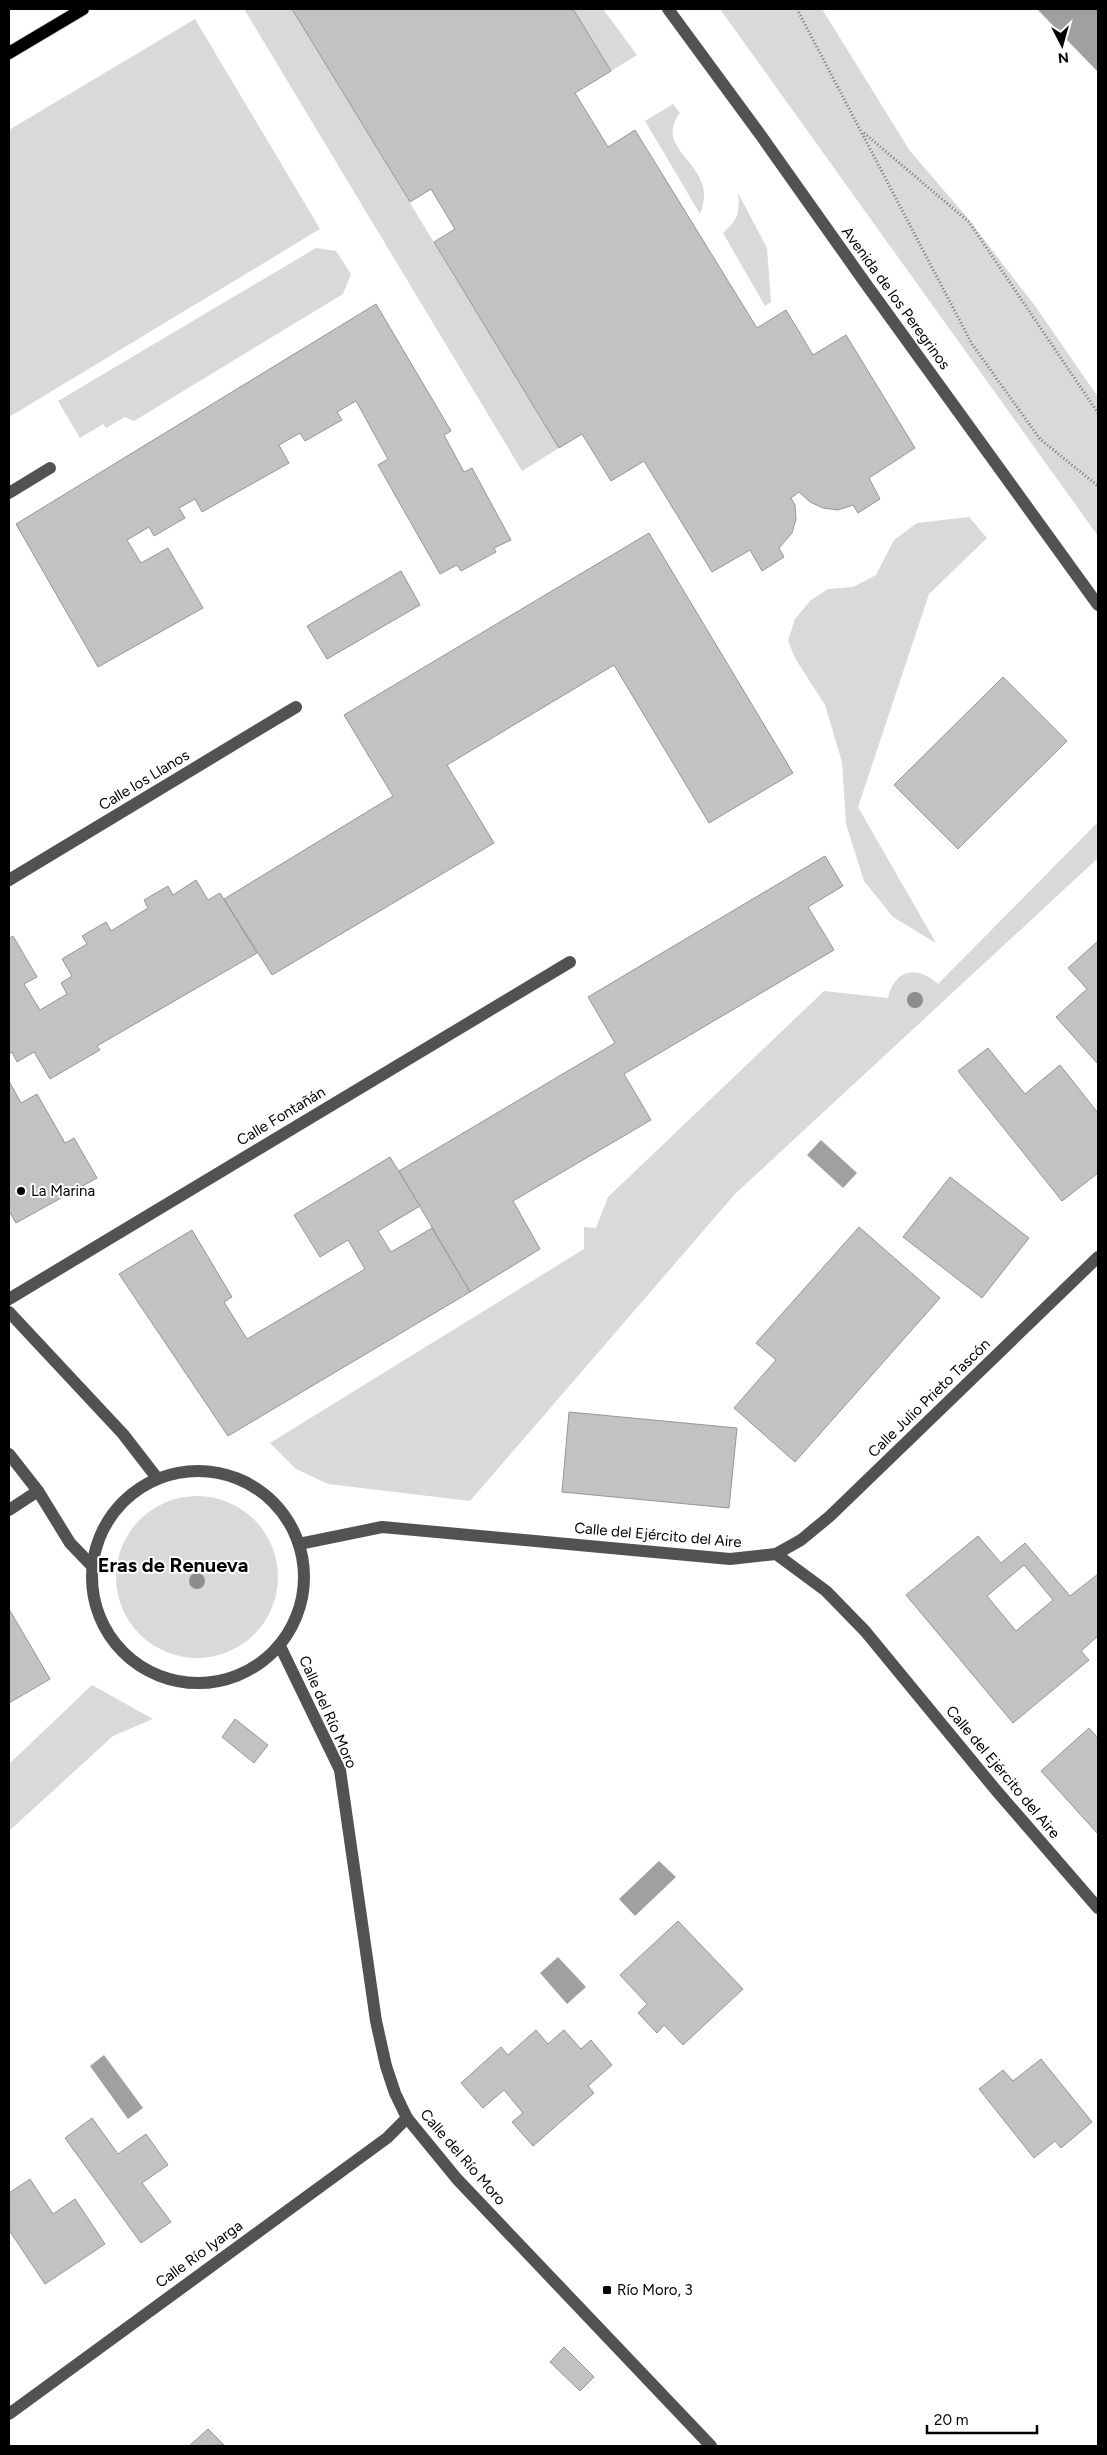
<svg xmlns="http://www.w3.org/2000/svg" width="1107" height="2455" font-family="Figtree,sans-serif">
  <style>
    .green { fill: #d9d9d9 }
    .water { fill: #a0a0a0 }
    .building { fill: #c2c2c2; stroke: #969696; fill-rule: evenodd }
    .lines { fill: none; stroke-linecap: round; stroke-linejoin: round }
    .major-casing { stroke: #dbdbdb; stroke-width: 14 }
    .path { stroke: #747474; stroke-width: 3; stroke-dasharray: 1 2.5; stroke-linecap: butt }
    .minor { stroke: #525252; stroke-width: 12 }
    .major { stroke: #000; stroke-width: 12 }
    .tree { fill: #8d8d8d }
    .poi-dot { fill: #000; stroke: #fff; stroke-width: 2 }
    .labels { text-anchor: middle; dominant-baseline: central; stroke-width: 4; stroke-linejoin: round; paint-order: stroke }
    .street-label { font-size: 15px; fill: #000; stroke: #fff }
    .poi-label { font-size: 15px; fill: #000; stroke: #fff; text-anchor: start }
    .district-label { font-size: 20px; font-weight: bold; fill: #000; stroke: #fff }
  </style>
  <rect width="100%" height="100%" fill="#fff"/>
  <g class="green">
    <polygon points="244,9 292,9 559,448 522,471"/>
    <polygon points="573,9 603,9 637,55 611,71"/>
    <polygon points="720,9 822,9 910,151 966,216 1038,310 1098,397 1098,536"/>
    <polygon points="195,19 320,229 9,417 9,130"/>
    <path d="M 673,104 L 680,113 C 650,151 722,165 700,214 L 645,121 Z"/>
    <path d="M 738,193 L 767,248 L 771,302 L 765,306 L 723,233 C 738,219 740,214 738,193 Z"/>
    <polygon points="316,248 336,251 351,274 343,294 134,421 125,417 106,428 103,424 80,438 58,401"/>
    <polygon points="969,517 987,538 929,594 858,807 936,943 893,917 864,881 846,824 842,762 825,705 795,658 788,641 795,619 811,600 828,589 853,587 876,575 894,540 917,523"/>
    <path d="M 1098,822 L 1098,858 L 735,1194 L 470,1501 L 328,1484 L 296,1469 L 270,1443 L 584,1249 L 584,1227 L 596,1228 L 608,1197 L 824,991 L 888,998 C 895,969 917,965 938,984 Z"/>
    <circle cx="197" cy="1577" r="81"/>
    <polygon points="92,1685 153,1719 113,1736 9,1831 9,1764"/>
  </g>
  <g class="water">
    <polygon points="1037,9 1098,9 1098,72"/>
    <polygon points="821,1140 857,1173 843,1188 807,1155"/>
    <polygon points="659,1861 676,1877 635,1916 619,1899"/>
    <polygon points="558,1957 586,1987 567,2004 540,1973"/>
    <polygon points="104,2055 143,2108 128,2119 90,2066"/>
  </g>
  <g class="building">
    <polygon points="292,9 573,9 611,71 575,93 608,147 635,130 757,328 786,310 813,355 846,335 915,448 869,478 880,499 858,513 853,505 838,510 823,508 810,502 799,492 791,498 795,505 796,519 792,533 779,548 784,557 762,571 750,550 712,572 644,461 611,481 582,434 559,448 434,242 455,229 431,189 410,202"/>
    <polygon points="376,304 451,431 444,435 464,472 472,468 511,540 494,548 496,552 461,571 457,565 440,574 378,465 388,459 356,401 337,412 342,420 305,441 300,433 279,445 289,463 202,512 195,499 179,508 185,518 154,536 149,527 127,540 141,563 168,548 203,608 98,667 16,524"/>
    <polygon points="649,533 793,773 709,823 614,665 447,765 494,843 272,975 224,899 393,796 344,715"/>
    <polygon points="401,571 420,605 327,659 307,626"/>
    <polygon points="1003,677 1067,741 958,849 894,785"/>
    <polygon points="825,856 843,886 808,907 834,950 624,1074 651,1120 513,1201 540,1249 470,1292 399,1171 615,1043 588,997"/>
    <polygon points="196,880 208,900 220,893 257,953 97,1046 100,1050 50,1079 34,1052 17,1062 12,1052 9,1054 9,939 13,936 37,977 24,984 40,1010 67,994 61,983 72,976 62,959 87,944 82,936 106,922 111,931 148,908 144,900 168,886 173,895"/>
    <polygon points="1098,941 1098,1064 1056,1017 1087,989 1068,968"/>
    <polygon points="988,1048 1025,1094 1060,1065 1098,1113 1098,1173 1062,1201 958,1071"/>
    <polygon points="9,1081 21,1103 37,1094 65,1143 74,1138 97,1178 16,1223 9,1211"/>
    <polygon points="390,1157 420,1206 378,1231 391,1252 432,1228 470,1292 228,1436 119,1274 192,1230 232,1297 224,1302 247,1339 365,1269 348,1240 320,1257 294,1215"/>
    <polygon points="950,1177 1029,1238 982,1298 903,1237"/>
    <polygon points="859,1227 940,1298 795,1462 734,1408 776,1360 756,1343"/>
    <polygon points="569,1412 737,1428 729,1508 562,1492"/>
    <path d="M 978,1536 L 1001,1563 L 1025,1543 L 1070,1596 L 1098,1574 L 1098,1636 L 1081,1651 L 1089,1660 L 1013,1723 L 906,1595 ZM 1024,1565 L 1053,1600 L 1016,1631 L 987,1596 Z"/>
    <polygon points="9,1609 50,1679 9,1703"/>
    <polygon points="235,1719 268,1745 254,1763 222,1737"/>
    <polygon points="1089,1728 1098,1738 1098,1834 1041,1771"/>
    <polygon points="678,1921 743,1989 683,2045 664,2025 657,2033 638,2013 647,2004 620,1975"/>
    <polygon points="536,2030 548,2044 564,2030 581,2049 591,2040 612,2065 588,2086 594,2093 533,2146 512,2122 523,2113 504,2090 483,2108 461,2083 501,2047 508,2055"/>
    <polygon points="1041,2059 1092,2122 1061,2148 1055,2141 1034,2158 979,2089 1003,2070 1013,2081"/>
    <polygon points="92,2118 118,2154 146,2134 168,2165 142,2183 171,2222 141,2243 65,2138"/>
    <polygon points="30,2179 53,2214 75,2199 105,2244 45,2284 9,2230 9,2193"/>
    <polygon points="564,2347 594,2377 580,2391 550,2362"/>
    <polygon points="208,2429 224,2445 189,2446"/>
  </g>
  <g class="lines">
    <defs>
      <polyline id="major" points="9,53 83,9"/>
    </defs>
    <use href="#major" class="major-casing"/>
    <g class="path">
      <polyline points="797,9 972,344 1040,439 1098,486"/>
      <polyline points="864,133 969,222 1098,413"/>
    </g>
    <g class="minor">
      <polyline points="668,9 762,137 866,284 1098,605"/>
      <polyline points="9,493 50,468"/>
      <polyline points="9,880 296,707"/>
      <polyline points="9,1299 570,962"/>
      <polyline points="9,1312 123,1434 157,1478"/>
      <polyline points="9,1454 38,1491 70,1543 94,1568"/>
      <circle cx="198" cy="1577" r="106"/>
      <polyline points="9,1510 38,1491"/>
      <polyline points="299,1544 382,1527 730,1559 776,1554 826,1591 865,1631 995,1789 1098,1908"/>
      <polyline points="776,1554 801,1540 830,1516 1098,1257"/>
      <polyline points="280,1646 340,1770 376,2021 386,2066 395,2093 407,2118 457,2179 711,2446"/>
      <polyline points="9,2414 387,2138 407,2118"/>
    </g>
    <use href="#major" class="major"/>
  </g>
  <g class="tree">
    <circle cx="915" cy="1000" r="8"/>
    <circle cx="197" cy="1581" r="8"/>
  </g>
  <g class="poi-dot">
    <circle cx="21" cy="1191" r="5"/>
    <rect x="602" y="2285" width="10" height="10" rx="2.5"/>
  </g>
  <g class="labels">
    <g class="street-label">
      <text transform="translate(896 298) rotate(54)">Avenida de los Peregrinos</text>
      <text transform="translate(144 780) rotate(-31)">Calle los Llanos</text>
      <text transform="translate(281 1116) rotate(-31)">Calle Fontañán</text>
      <text transform="translate(929 1398) rotate(-44)">Calle Julio Prieto Tascón</text>
      <text transform="translate(658 1535) rotate(5)">Calle del Ejército del Aire</text>
      <text transform="translate(328 1712) rotate(66)">Calle del Río Moro</text>
      <text transform="translate(1003 1772) rotate(50)">Calle del Ejército del Aire</text>
      <text transform="translate(463 2157) rotate(49)">Calle del Río Moro</text>
      <text transform="translate(199 2254) rotate(-36)">Calle Río Iyarga</text>
    </g>
    <g class="poi-label">
      <text x="31" y="1191">La Marina</text>
      <text x="617" y="2290">Río Moro, 3</text>
    </g>
    <g class="district-label">
      <text x="173" y="1565">Eras de Renueva</text>
    </g>
  </g>
  <rect width="1107" height="2455" fill="none" stroke="#000000" stroke-width="20"/>
  <g transform="translate(1062 45) rotate(174)" stroke="#ffffff" stroke-width="4" paint-order="stroke">
  <path d="M0-4L9 19L0 12L-9 19Z" fill="#000000"/>
  <text y="-8" font-size="14" font-weight="bold" text-anchor="middle" fill="#000000">N</text>
  </g>
  <path d="M927 2425v8h110v-8" fill="none" stroke="#000000" stroke-width="2.5"/>
  <text x="934" y="2425" font-size="15" fill="#000000" stroke="#ffffff" stroke-width="4" paint-order="stroke">20 m</text>
</svg>
